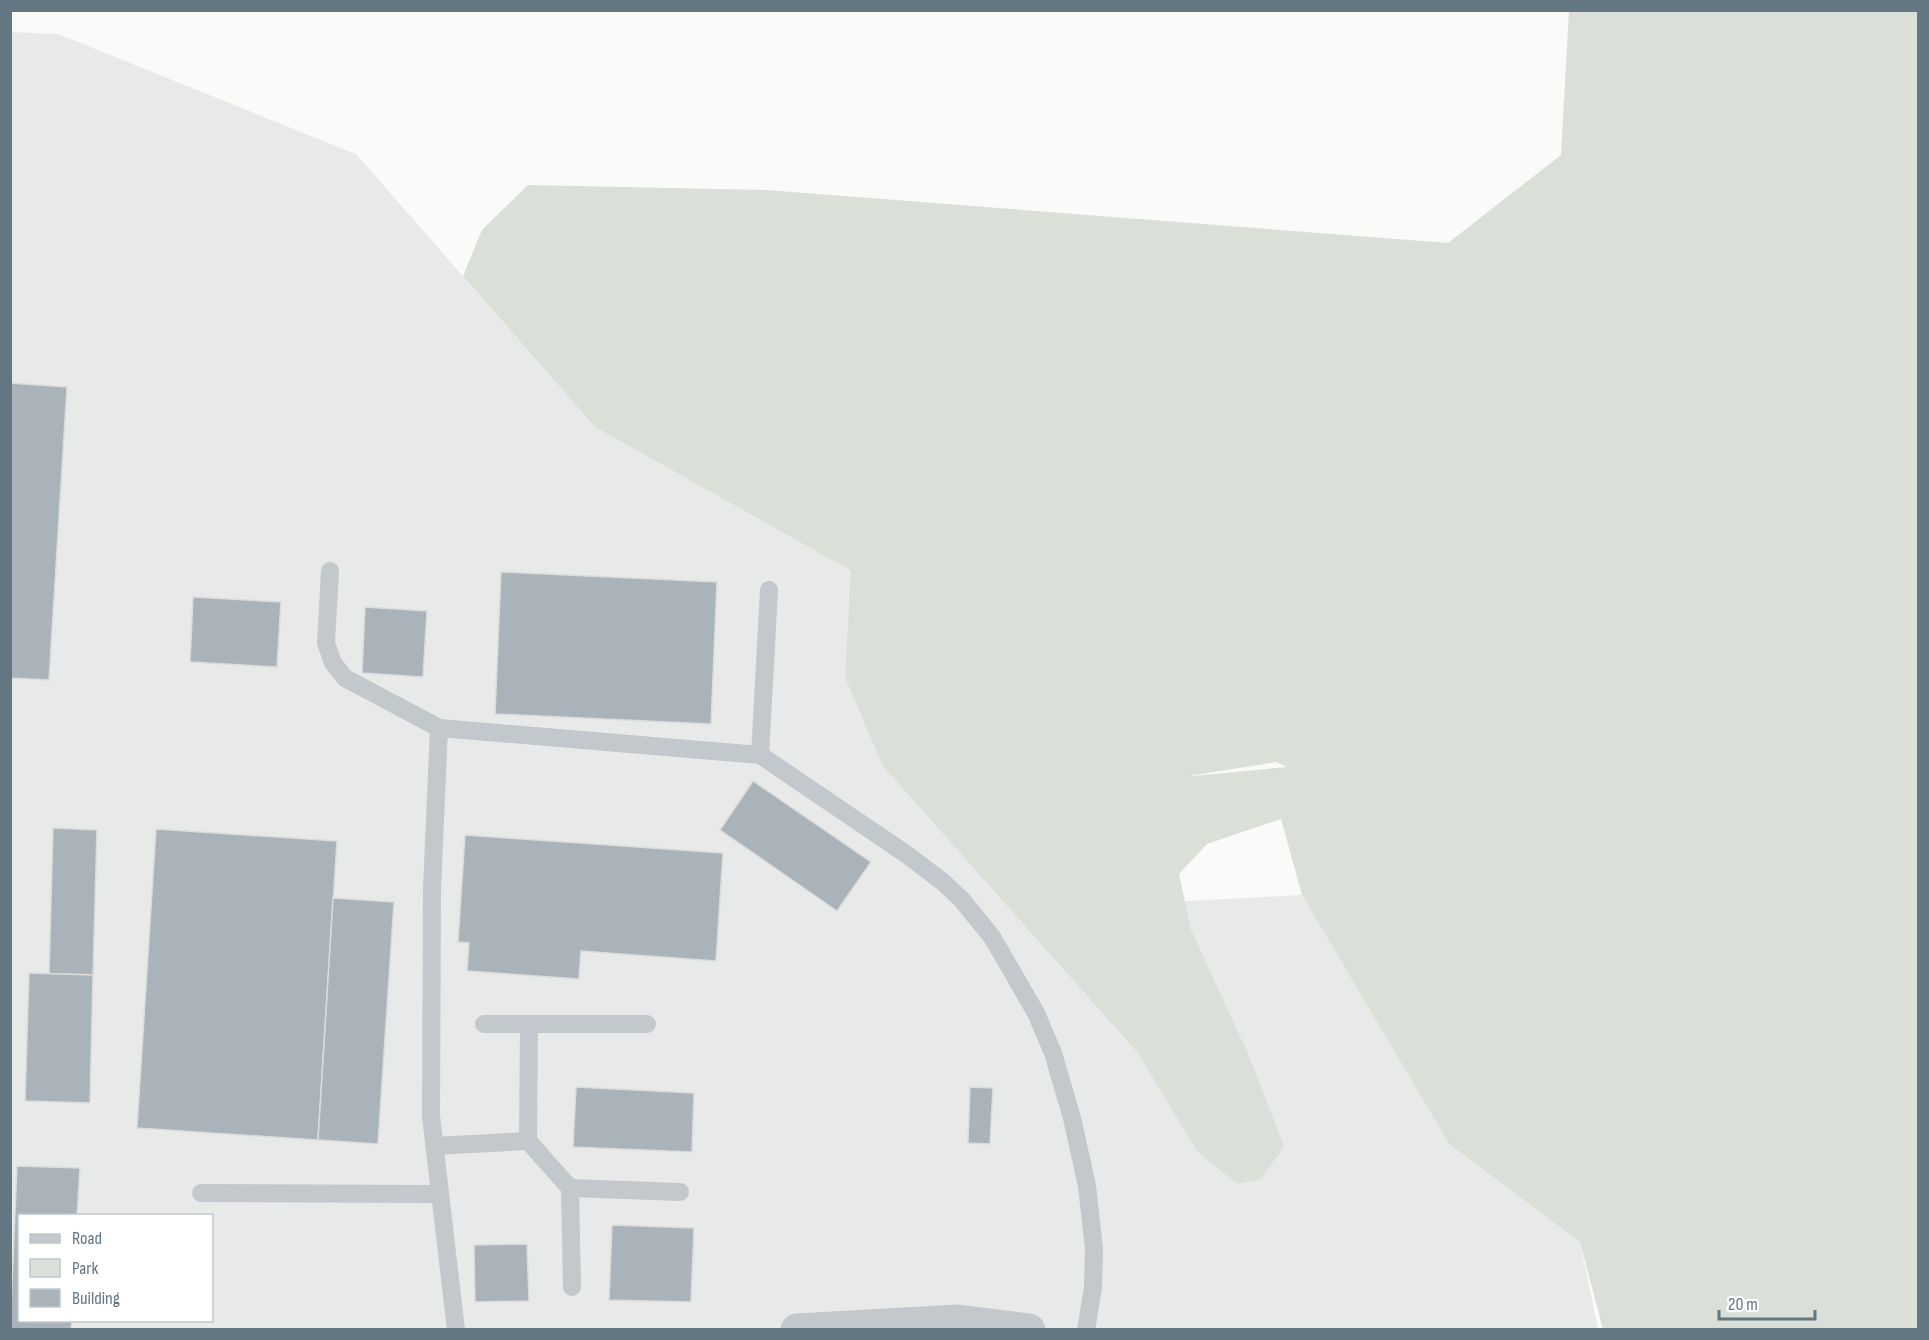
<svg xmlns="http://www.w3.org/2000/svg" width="1929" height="1340" font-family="'Sofia Sans Condensed',sans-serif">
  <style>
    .built { fill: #e8e9e9; fill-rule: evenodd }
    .green { fill: #dadfd7; fill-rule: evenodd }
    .building { fill: #aab3b9; stroke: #dcdcda; stroke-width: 1.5 }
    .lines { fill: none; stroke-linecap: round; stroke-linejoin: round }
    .service { stroke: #c3c8cc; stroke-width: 18 }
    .minor { stroke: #c3c8cc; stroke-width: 33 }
  </style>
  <rect width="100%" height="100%" fill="#fafaf8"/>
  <path class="built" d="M 10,32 L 58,34 L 356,154 L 595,427 L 904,601 L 1014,910 L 1302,895 L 1449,1144 L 1580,1242 L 1598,1329 L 11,1329 ZM 20,1216 L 212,1216 L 212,1320 L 20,1320 Z"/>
  <path class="green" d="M 1569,11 L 1918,11 L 1918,1329 L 1603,1329 L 1580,1242 L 1449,1144 L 1302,895 L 1281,819 L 1207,844 L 1179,874 L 1191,930 L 1249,1056 L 1284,1147 L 1260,1179 L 1237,1184 L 1197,1151 L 1138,1053 L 883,766 L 845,677 L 851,571 L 595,427 L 463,276 L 482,230 L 528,185 L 766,190 L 1448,243 L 1561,155 ZM 1276,762 L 1287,767 L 1182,777 L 1183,777 Z"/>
  <g class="building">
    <polygon points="10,383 67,387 49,680 10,678"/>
    <polygon points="501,572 717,582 711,724 495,714"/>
    <polygon points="193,597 281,602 277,667 190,662"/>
    <polygon points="365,607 427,611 423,677 362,673"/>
    <polygon points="753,781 871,862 837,911 720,830"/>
    <polygon points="53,828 97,830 93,975 49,974"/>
    <polygon points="156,829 337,841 318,1140 137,1128"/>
    <polygon points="465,835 723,853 716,961 581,951 579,979 467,971 469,943 458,942"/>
    <polygon points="333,898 394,902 378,1144 318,1140"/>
    <polygon points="29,973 93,975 90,1103 25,1101"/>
    <polygon points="576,1087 694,1093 692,1152 573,1147"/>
    <polygon points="970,1087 993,1088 990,1144 968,1143"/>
    <polygon points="17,1166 80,1168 77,1216 20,1216 20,1320 72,1320 71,1330 10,1330"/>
    <polygon points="612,1225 694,1228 691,1302 609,1300"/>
    <polygon points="527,1244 529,1301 475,1302 474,1245"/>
  </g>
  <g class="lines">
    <g class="service">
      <polyline points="330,571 326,643 333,663 345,678 439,728 760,755 906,854 943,882 962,900 992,937 1036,1013 1053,1053 1072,1118 1087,1186 1094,1249 1093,1288 1086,1330"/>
      <polyline points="439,728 432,889 431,1116 456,1330"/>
      <polyline points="760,755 769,590"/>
      <polyline points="484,1024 647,1024"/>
      <polyline points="529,1024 528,1141 570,1188 680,1192"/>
      <polyline points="434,1146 528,1141"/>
      <polyline points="570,1188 572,1287"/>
      <polyline points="201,1193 438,1194"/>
    </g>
    <polyline class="minor" points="797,1330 958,1321 1029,1330"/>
  </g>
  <rect width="1929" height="1340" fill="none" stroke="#657683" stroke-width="24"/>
  <rect x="18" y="1214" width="195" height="108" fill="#ffffff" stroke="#c1c8cd" stroke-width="1.5"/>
  <rect x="30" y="1234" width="30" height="9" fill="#c3c8cc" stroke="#c1c8cd" stroke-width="1.5"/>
  <text x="72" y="1244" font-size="18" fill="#657683">Road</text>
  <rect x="30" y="1259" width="30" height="18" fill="#dadfd7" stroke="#c1c8cd" stroke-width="1.5"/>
  <text x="72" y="1274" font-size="18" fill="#657683">Park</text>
  <rect x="30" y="1289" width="30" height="18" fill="#aab3b9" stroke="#c1c8cd" stroke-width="1.5"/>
  <text x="72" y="1304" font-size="18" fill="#657683">Building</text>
  <path d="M1719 1310v9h96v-9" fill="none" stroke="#657683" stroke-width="3"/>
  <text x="1728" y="1310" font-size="18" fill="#657683" stroke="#ffffff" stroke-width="4.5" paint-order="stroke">20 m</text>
</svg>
